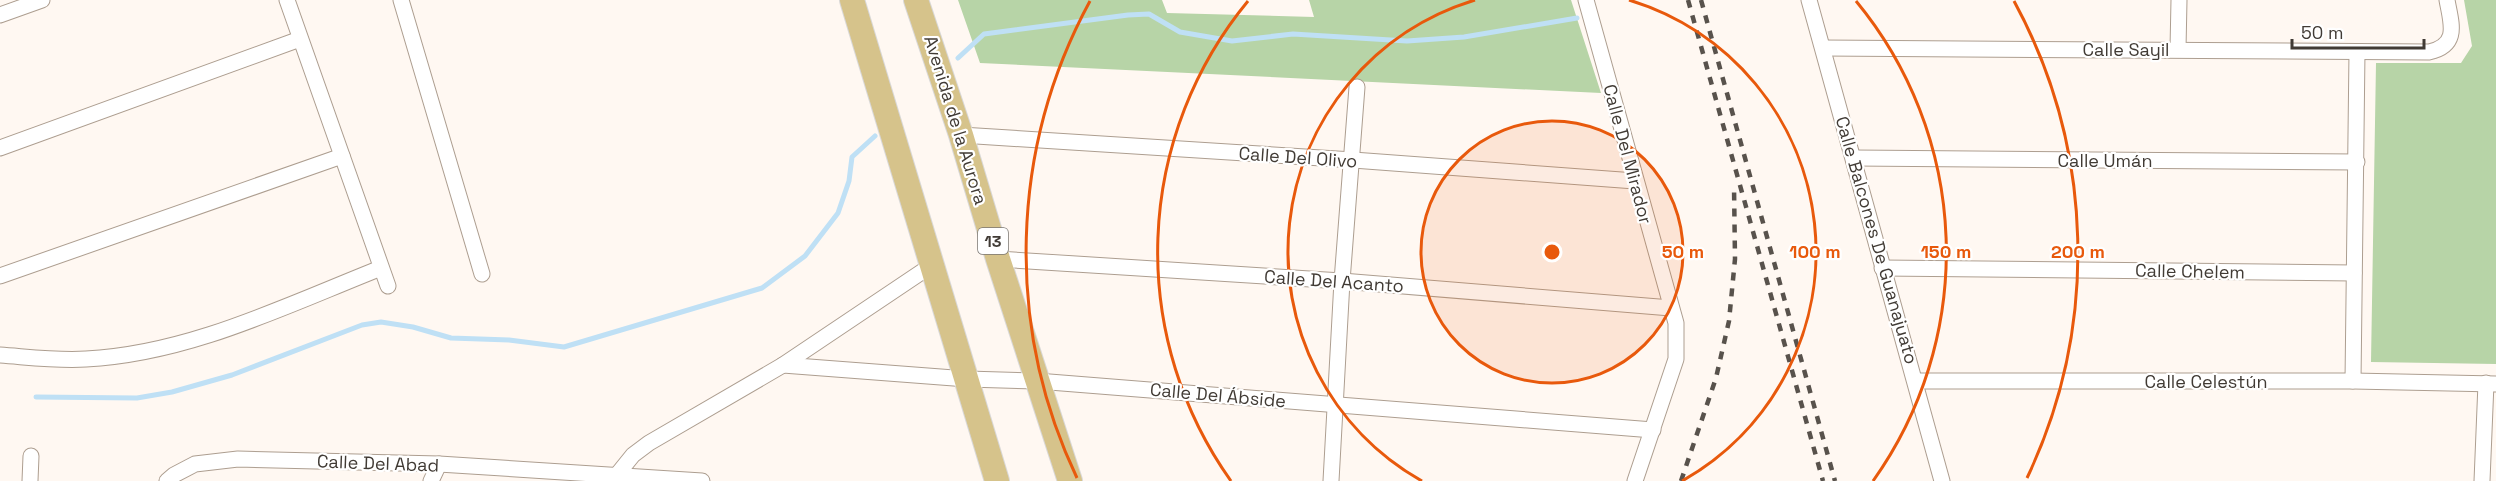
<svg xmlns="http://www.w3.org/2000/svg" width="2496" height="481" font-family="'Space Grotesk',sans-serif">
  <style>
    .green { fill: #b7d4a7 }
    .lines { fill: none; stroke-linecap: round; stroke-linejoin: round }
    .stream { stroke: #bfe0f5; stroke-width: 5 }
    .street-casing { stroke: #ad9e90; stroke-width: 17 }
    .primary-casing { stroke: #d9d8d7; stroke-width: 26 }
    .street { stroke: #fff; stroke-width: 15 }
    .primary { stroke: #d6c38b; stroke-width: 24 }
    .rail { stroke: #58524c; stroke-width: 4.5; stroke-dasharray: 8 8; stroke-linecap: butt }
    .ring { fill: none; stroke: #e8590c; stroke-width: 3 }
    .labels { text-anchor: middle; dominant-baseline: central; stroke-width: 4.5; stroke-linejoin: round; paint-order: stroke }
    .shield { fill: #fff; stroke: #7a7672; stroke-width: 1.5 }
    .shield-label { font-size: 16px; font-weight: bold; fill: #413b35 }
    .street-label { font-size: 18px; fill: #413b35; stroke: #fff }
    .centre { fill: #e8590c; stroke: #fff; stroke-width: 3 }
    .ring-label { font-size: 18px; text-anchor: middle; font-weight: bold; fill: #e8590c; stroke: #fff; stroke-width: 4.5; stroke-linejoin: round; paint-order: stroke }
  </style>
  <rect width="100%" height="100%" fill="#fff8f2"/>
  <g class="green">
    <polygon points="958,0 1162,0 1167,13 1314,17 1309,0 1571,0 1601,93 980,63"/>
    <polygon points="2464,0 2496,0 2496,364 2371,362 2376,63 2461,63 2472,46"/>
  </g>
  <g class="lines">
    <g class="stream">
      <polyline points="958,58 984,34 1128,15 1149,14 1180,32 1232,41 1293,34 1407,41 1464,37 1577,18"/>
      <polyline points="36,397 137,398 172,392 232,375 362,325 381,322 413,327 451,338 509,340 564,347 762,288 805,256 838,213 849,181 852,157 875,136"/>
    </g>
    <defs>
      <g id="street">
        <polyline points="287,0 388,286"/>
        <polyline points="401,0 482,274"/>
        <polyline points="1586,0 1676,323 1676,359 1635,481"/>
        <polyline points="1809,0 1942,481"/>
        <polyline points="0,15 42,0"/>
        <path d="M 1823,48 L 2429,52 C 2460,45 2451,23 2447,0"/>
        <polyline points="2178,49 2179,0"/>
        <polyline points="961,135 1353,160 1635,181"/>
        <polyline points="0,148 300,39"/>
        <polyline points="1854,158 2357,162"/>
        <polyline points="998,259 1342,281 1671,308"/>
        <polyline points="1882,268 2354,273"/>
        <polyline points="0,276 342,156"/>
        <path d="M 0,355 C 28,357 58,361 86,359 C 189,354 287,305 381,268"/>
        <polyline points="783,365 967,379 1037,381 1653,430"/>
        <polyline points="1916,381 2353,381 2496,384"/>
        <polyline points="2353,381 2357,52"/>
        <polyline points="30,481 31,456"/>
        <polyline points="167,481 174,475 195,464 238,459 439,464 702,481"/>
        <polyline points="431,481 439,464"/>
        <polyline points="612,481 633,455 649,443 783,365 932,265"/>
        <polyline points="1331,481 1342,281 1357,87"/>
        <polyline points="2482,481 2486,383"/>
      </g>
      <g id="primary">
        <polyline points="852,0 997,481"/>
        <polyline points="916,0 961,135 998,259 1070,481"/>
      </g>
    </defs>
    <use href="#street" class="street-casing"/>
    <use href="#primary" class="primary-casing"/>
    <use href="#street" class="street"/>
    <use href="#primary" class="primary"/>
    <g class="rail">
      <polyline points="1688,0 1823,481"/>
      <polyline points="1701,0 1835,481"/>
      <polyline points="1681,481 1716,378 1729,321 1735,259 1734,186"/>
    </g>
  </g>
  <circle cx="1552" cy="252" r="131" fill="#e8590c" fill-opacity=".12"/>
  <g class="ring">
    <circle cx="1552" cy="252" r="131"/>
    <path d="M1422 481A263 263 0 0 1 1475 0M1629 0A263 263 0 0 1 1682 481"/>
    <path d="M1231 481A394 394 0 0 1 1248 1M1856 1A394 394 0 0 1 1873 481"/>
    <path d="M1077 478A526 526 0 0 1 1090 1M2014 1A526 526 0 0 1 2027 478"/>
  </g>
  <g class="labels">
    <rect class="shield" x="978" y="228" width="30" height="26" rx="4.5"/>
    <g class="shield-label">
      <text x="993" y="241">13</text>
    </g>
    <g class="street-label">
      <text x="2126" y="49">Calle Sayil</text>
      <text transform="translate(956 120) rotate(73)">Avenida de la Aurora</text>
      <text transform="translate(1628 154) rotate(75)">Calle Del Mirador</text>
      <text transform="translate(1298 157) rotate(4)">Calle Del Olivo</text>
      <text x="2105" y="160">Calle Umán</text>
      <text transform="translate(1877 240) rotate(74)">Calle Balcones De Guanajuato</text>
      <text transform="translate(2190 271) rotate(1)">Calle Chelem</text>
      <text transform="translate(1334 281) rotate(4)">Calle Del Acanto</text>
      <text x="2206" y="381">Calle Celestún</text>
      <text transform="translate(1218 395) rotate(5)">Calle Del Ábside</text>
      <text transform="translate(378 463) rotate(2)">Calle Del Abad</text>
    </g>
  </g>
  <circle cx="1552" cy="252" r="9" class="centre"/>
  <g class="ring-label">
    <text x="1683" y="258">50 m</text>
    <text x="1815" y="258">100 m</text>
    <text x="1946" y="258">150 m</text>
    <text x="2078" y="258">200 m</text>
  </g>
  <path d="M2292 39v9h132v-9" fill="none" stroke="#413b35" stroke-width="3"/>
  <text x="2301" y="39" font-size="18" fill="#413b35" stroke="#ffffff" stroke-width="4.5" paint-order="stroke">50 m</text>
</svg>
